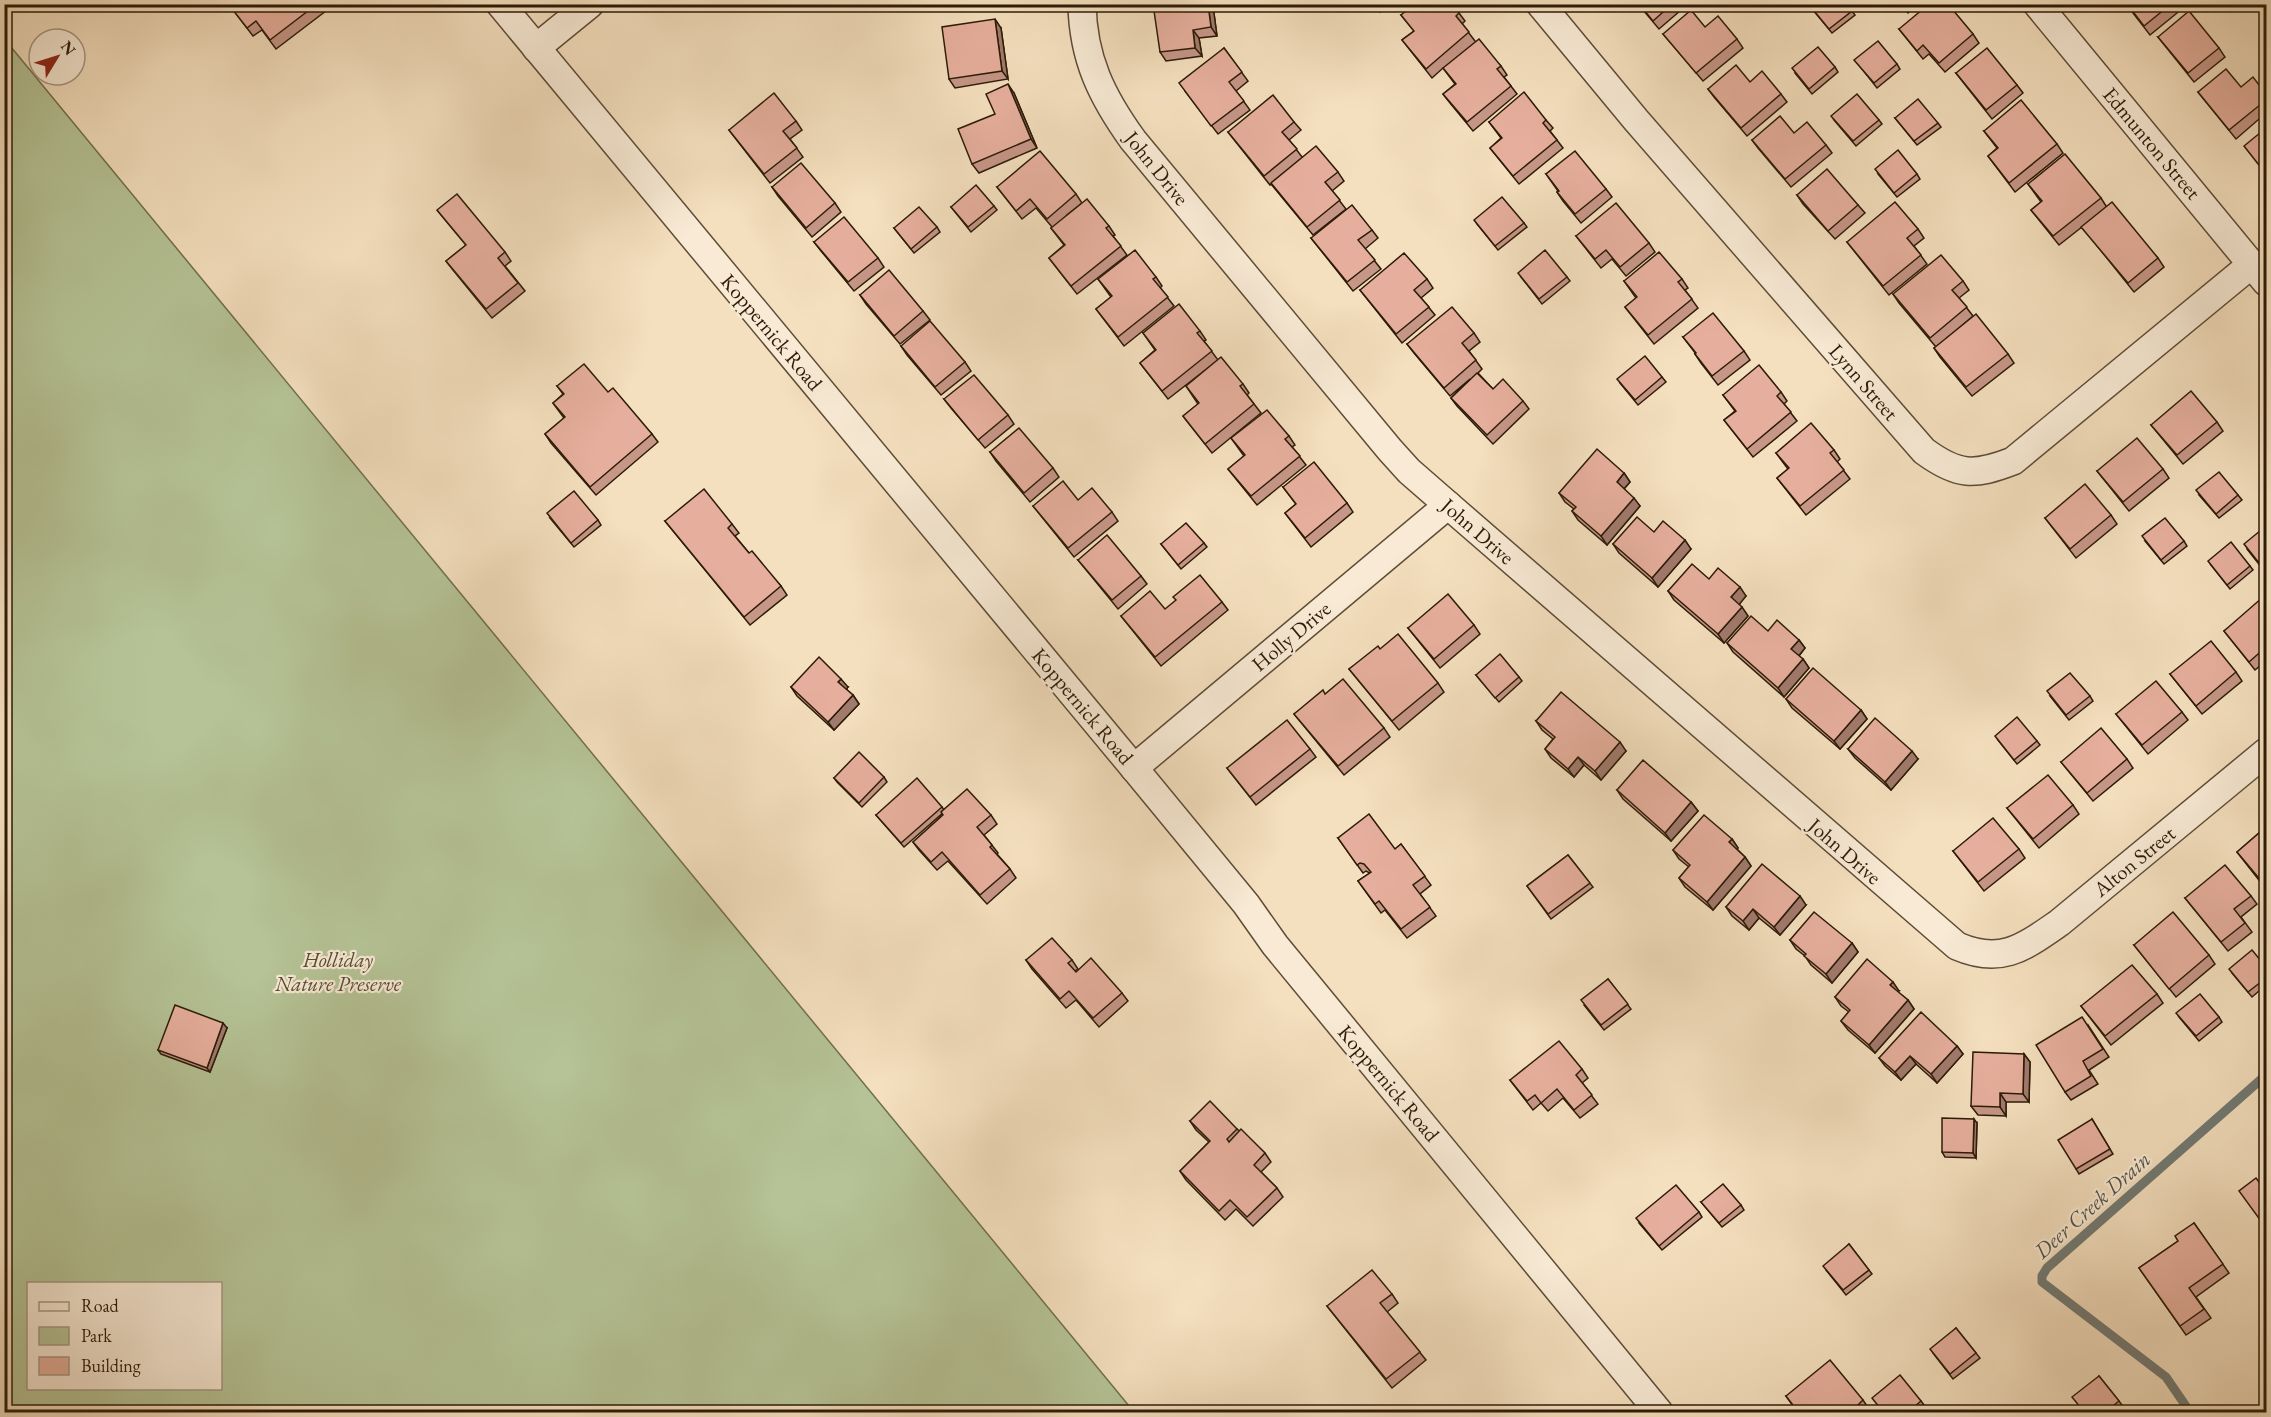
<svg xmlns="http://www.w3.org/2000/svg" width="2271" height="1417" font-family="'EB Garamond',serif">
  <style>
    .green { fill: #b5c396; stroke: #706f4f; stroke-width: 1.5; fill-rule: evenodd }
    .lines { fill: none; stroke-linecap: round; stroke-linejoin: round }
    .stream { stroke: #727a74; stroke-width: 9 }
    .minor-casing { stroke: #5e4c36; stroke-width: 30 }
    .minor { stroke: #f8ead5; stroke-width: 27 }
    .wall { fill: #c69687; stroke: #2c1b08; stroke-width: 1.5 }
    .shaded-wall { fill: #a17a6e; stroke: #2c1b08; stroke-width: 1.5 }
    .building { fill: #e6af9d; stroke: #2c1b08; stroke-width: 1.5 }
    .labels { text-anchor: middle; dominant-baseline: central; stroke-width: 4.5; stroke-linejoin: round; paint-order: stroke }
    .street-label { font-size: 21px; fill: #2c1b08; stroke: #f8ead5 }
    .park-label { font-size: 21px; font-style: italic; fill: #554d33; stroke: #f8ead5 }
    .water-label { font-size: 22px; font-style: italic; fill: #555347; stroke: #f8ead5 }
  </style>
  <rect width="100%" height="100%" fill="#f4dfbe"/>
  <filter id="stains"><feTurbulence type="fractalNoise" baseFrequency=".00333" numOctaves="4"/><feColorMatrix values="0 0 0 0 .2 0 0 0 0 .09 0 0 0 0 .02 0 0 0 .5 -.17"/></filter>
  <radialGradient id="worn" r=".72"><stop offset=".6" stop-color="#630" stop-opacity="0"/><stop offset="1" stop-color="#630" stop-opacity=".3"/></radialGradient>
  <path class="green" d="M 11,47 L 1134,1412 L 5,1412 L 4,64 ZM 28,1284 L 220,1284 L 220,1388 L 28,1388 Z"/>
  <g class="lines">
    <polyline class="stream" points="2190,1412 2166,1377 2042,1282 2042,1276 2047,1268 2266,1075"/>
    <defs>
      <g id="minor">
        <polyline points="500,4 1134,768 1246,904 1275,945 1659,1412"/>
        <path d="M 1082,4 C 1083,59 1102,97 1133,140 L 1390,450 L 1409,471 L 1448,505 L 1957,946 C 2001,965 2023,948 2059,923 L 2266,752"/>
        <path d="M 1540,4 L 1636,120 L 1924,451 C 1958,476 1974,476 2013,461 L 2252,264"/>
        <polyline points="2037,4 2266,282"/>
        <polyline points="536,48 590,4"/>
        <polyline points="1134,768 1448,505"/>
      </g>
    </defs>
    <use href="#minor" class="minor-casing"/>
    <use href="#minor" class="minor"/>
  </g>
  <g class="wall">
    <polygon points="241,4 335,4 276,49 262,30 253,36 233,10"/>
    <polygon points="1374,4 1389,4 1380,12"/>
    <polygon points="1638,4 1688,4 1659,29"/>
    <polygon points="1901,4 1918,4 1908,13"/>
    <polygon points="2126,4 2188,4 2150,35"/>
    <polygon points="1213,6 1217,36 1199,38 1202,56 1166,61 1160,52"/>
    <polygon points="1813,10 1852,11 1855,15 1832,33"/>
    <polygon points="1459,13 1465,21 1462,24 1475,41 1501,66 1507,75 1504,77 1517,94 1473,131 1450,103 1443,94 1455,84 1443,68 1432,78 1402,40 1414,31 1401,15"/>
    <polygon points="1705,27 1737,39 1743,48 1703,81 1670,42 1663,34"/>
    <polygon points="1001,28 1008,79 955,88 949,79"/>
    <polygon points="1899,29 1973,34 1979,43 1945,72 1929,54 1923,59"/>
    <polygon points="2158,37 2219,48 2225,57 2194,82"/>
    <polygon points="1224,48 1248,81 1236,91 1250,110 1218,134 1185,91"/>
    <polygon points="1858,64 1897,64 1900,69 1877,88"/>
    <polygon points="1835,67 1838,72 1812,94 1795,73"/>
    <polygon points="1956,73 2017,85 2023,93 1992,119"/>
    <polygon points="1750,82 1781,94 1787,102 1747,136 1714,97 1708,89"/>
    <polygon points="2241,87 2266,94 2266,113 2236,139 2198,92"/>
    <polygon points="1014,93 1037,148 979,173 972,164 995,114"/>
    <polygon points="1895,118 1938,123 1941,127 1917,145"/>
    <polygon points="1546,120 1553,128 1550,131 1563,148 1519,184 1490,148 1501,138 1489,122"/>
    <polygon points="1834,120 1879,120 1882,124 1856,146"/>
    <polygon points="796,121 802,130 790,139 803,157 770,183 729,130"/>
    <polygon points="1294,122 1301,130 1289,140 1302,157 1338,172 1344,181 1332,191 1346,209 1313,235 1271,184 1270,185 1228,132"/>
    <polygon points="1984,131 2057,144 2063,153 2015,192 1988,156 1997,148"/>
    <polygon points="1794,133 1826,145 1832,153 1791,187 1758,148 1752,140"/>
    <polygon points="1546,174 1606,189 1612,197 1581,223 1563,201 1557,192 1558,191"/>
    <polygon points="1878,174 1917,174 1920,179 1897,197"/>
    <polygon points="2028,184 2101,198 2106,206 2158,258 2164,267 2134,292 2082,227 2059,245 2031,210 2041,202"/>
    <polygon points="772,187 835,203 841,212 812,237 778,196"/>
    <polygon points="997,187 1076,194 1082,203 1067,215 1109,226 1115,235 1113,236 1127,255 1077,294 1049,258 1064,245 1051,228 1052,227 1036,208 1022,219"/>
    <polygon points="1797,195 1858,205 1865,213 1835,239 1803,204"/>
    <polygon points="994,206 997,210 971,232 951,207"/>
    <polygon points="437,210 505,252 511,261 505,266 525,291 492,318 453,270 446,261 466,245"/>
    <polygon points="1524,223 1527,227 1498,250 1477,224"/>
    <polygon points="937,227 940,232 914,253 894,228"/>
    <polygon points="1918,229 1924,238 1914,246 1927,264 1889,295 1847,242"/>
    <polygon points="1372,230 1378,238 1365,249 1381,269 1353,291 1311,238"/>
    <polygon points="1576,236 1649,243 1655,252 1626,276 1612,259 1601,268"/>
    <polygon points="814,242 878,258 884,267 854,291 821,251"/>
    <polygon points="1156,277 1162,286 1160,288 1174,306 1124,346 1096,309 1111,297 1098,279"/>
    <polygon points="1521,277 1567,277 1570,281 1542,304"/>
    <polygon points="1427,279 1433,288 1421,298 1435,315 1402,343 1360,290"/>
    <polygon points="1682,279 1688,288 1685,290 1698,308 1654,344 1625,307 1636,298 1624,281"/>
    <polygon points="1963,281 1969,290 1959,298 1973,316 1946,339 2008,354 2014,363 1972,396 1940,357 1934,348 1936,347 1899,303 1893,294"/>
    <polygon points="860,295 923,311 930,320 900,344 866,304"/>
    <polygon points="1200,331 1206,340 1204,341 1218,360 1168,399 1140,363 1155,350 1143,333"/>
    <polygon points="1474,333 1480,342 1469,351 1482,369 1478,373 1493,389 1523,401 1529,409 1493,444 1457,406 1451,398 1470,379 1450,396 1414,353 1407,344"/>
    <polygon points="1683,337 1744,351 1750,360 1718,385 1701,363 1695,354 1696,354"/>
    <polygon points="901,346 965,362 971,371 941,395 907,355"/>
    <polygon points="1662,377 1666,382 1638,405 1620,383"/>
    <polygon points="1243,384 1249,393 1247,395 1261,413 1212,453 1183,416 1198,404 1186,386"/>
    <polygon points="557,386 608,392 652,434 658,442 596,495 551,443 545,434 564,418 553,403 563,394"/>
    <polygon points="1781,392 1787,401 1784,404 1797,421 1753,457 1724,420 1735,411 1723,395"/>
    <polygon points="944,399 1008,415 1014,424 985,448 951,408"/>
    <polygon points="2217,422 2223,431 2183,464 2151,425"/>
    <polygon points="1289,436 1295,445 1292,447 1306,465 1257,505 1228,469 1244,456 1231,438"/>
    <polygon points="1834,450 1840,459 1837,462 1850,479 1806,515 1777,478 1788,469 1776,453"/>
    <polygon points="990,452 1053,468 1059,477 1030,502 996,461"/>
    <polygon points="2163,469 2169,478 2129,511 2097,471"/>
    <polygon points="1624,473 1630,482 1624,489 1640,506 1607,545 1578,520 1572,511 1574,509 1565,502 1559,493"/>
    <polygon points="1283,487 1347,503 1353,512 1311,547 1285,513 1296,504"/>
    <polygon points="2199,495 2238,495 2242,500 2219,518"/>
    <polygon points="1078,500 1112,512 1118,521 1074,557 1033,506"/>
    <polygon points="2111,515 2117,524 2076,558 2045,518"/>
    <polygon points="550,518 598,520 601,525 574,547"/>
    <polygon points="665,521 732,524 739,533 735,536 749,553 781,586 787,595 750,625"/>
    <polygon points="2266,526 2266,573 2247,549"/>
    <polygon points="1654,532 1691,549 1658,587 1619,553 1613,544"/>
    <polygon points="2145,541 2184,541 2187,546 2164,564"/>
    <polygon points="1204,543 1207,547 1181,569 1161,544"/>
    <polygon points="1078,560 1141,576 1147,584 1118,609"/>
    <polygon points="2211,565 2250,566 2253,570 2230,589"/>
    <polygon points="1709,579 1746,596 1739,604 1748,616 1724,643 1674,600 1668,591"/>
    <polygon points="2266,601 2266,661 2255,670 2224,631"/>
    <polygon points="1222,602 1228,610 1161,666 1121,616 1165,609"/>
    <polygon points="1474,625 1480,634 1440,668 1408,628"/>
    <polygon points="1768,631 1799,640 1805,648 1799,656 1803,659 1809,668 1784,697 1733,652 1727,643"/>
    <polygon points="1380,649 1438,683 1444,692 1399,730 1349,669"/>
    <polygon points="2236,672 2242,681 2202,714 2170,674"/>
    <polygon points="1476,675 1519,677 1522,681 1499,702"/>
    <polygon points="791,687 848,687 846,689 853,695 859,704 834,730 797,696"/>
    <polygon points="1325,694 1384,728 1390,737 1344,775 1294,714"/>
    <polygon points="2050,696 2090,696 2093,701 2069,720"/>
    <polygon points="1786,699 1861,710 1867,719 1840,749 1792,708"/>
    <polygon points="2182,712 2188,720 2148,754 2116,714"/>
    <polygon points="1536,721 1626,751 1601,780 1584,765 1574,777 1551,758 1545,749 1553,739 1542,730"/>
    <polygon points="1998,740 2037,741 2040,745 2017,764"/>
    <polygon points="1310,749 1316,757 1256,805 1227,768"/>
    <polygon points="1848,749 1918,759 1891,790 1855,758"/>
    <polygon points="2127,759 2133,768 2093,801 2061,762"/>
    <polygon points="884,777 887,782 862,807 837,782 834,778"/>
    <polygon points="1617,790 1691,802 1698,811 1671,841 1623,799"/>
    <polygon points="2073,805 2079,814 2039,848 2007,808"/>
    <polygon points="942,807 944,810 991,815 997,824 984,835 998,853 997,854 1010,869 1016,878 987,904 948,861 937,870 919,850 913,842 943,815 943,813 904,847 876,815"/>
    <polygon points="2266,827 2266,889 2237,852"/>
    <polygon points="1338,838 1395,849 1401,844 1431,885 1420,894 1436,916 1407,938 1385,910 1381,913 1358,881 1370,873 1366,871 1363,873"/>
    <polygon points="1732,839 1738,848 1737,849 1745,857 1751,866 1713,910 1685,887 1679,878 1689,867 1679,859 1673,850"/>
    <polygon points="2019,849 2025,858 1984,891 1953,851"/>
    <polygon points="1568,855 1593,887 1551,919 1527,886"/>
    <polygon points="2251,896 2257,904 2241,917 2252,932 2228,951 2185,898"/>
    <polygon points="1806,905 1780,935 1759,918 1749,930 1732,916 1726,907"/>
    <polygon points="1790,940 1852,943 1858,952 1832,983 1811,965 1805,956 1796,949"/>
    <polygon points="2134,945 2209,955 2215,964 2176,997"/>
    <polygon points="1026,960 1072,960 1078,969 1075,971 1122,993 1128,1001 1099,1027 1076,1000 1066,1008 1032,969"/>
    <polygon points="2266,967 2266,985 2252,997 2232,973"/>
    <polygon points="1608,979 1631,1009 1604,1030 1584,1005"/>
    <polygon points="1899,991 1898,992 1908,1000 1914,1009 1875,1053 1848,1030 1841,1021 1849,1012 1841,1006 1835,997"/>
    <polygon points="2157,994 2163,1003 2111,1045 2081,1006"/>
    <polygon points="2179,1017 2219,1017 2222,1022 2199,1041"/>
    <polygon points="2088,1025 2109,1057 2089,1070 2098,1084 2071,1100 2065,1092"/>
    <polygon points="227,1028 210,1072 161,1054 158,1050"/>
    <polygon points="1957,1046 1963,1054 1937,1083 1916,1064 1901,1080 1885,1066 1879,1058"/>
    <polygon points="2024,1054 2030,1062 2029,1102 2006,1102 2006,1116 1978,1115 1971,1106"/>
    <polygon points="1582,1069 1588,1078 1582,1083 1598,1104 1580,1118 1563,1098 1548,1111 1541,1103 1533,1110 1510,1080"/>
    <polygon points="2092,1119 2113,1154 2079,1174 2076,1169"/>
    <polygon points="1190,1121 1237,1129 1265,1153 1271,1162 1261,1172 1277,1188 1283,1197 1253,1226 1236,1209 1225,1220 1186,1180 1180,1171 1209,1142 1196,1130"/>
    <polygon points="1977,1123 1976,1158 1945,1157 1942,1152"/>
    <polygon points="1701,1202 1741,1205 1744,1210 1722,1227"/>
    <polygon points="1699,1212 1702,1217 1662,1250 1639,1223"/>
    <polygon points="2194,1223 2229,1273 2196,1297 2211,1318 2186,1335 2139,1268 2178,1241"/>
    <polygon points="1849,1244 1872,1274 1846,1295 1826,1270"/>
    <polygon points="1392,1294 1398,1303 1387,1312 1426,1360 1392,1388 1327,1306"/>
    <polygon points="1956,1328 1980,1358 1953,1379 1933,1353"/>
    <polygon points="2099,1376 2122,1405 2113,1413 2084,1413"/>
    <polygon points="1786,1396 1863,1400 1869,1409 1865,1413 1798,1413"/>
    <polygon points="1921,1401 1924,1405 1916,1413 1884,1413"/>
  </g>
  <g class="shaded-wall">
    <polygon points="1208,4 1212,4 1213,6 1217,36 1211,27"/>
    <polygon points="995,19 1001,28 1008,79 1002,71"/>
    <polygon points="1193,30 1199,38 1202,56 1195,48"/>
    <polygon points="1008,84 1014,93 1037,148 1031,139"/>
    <polygon points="1624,473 1630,482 1623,490 1617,482"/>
    <polygon points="1634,498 1640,506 1607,545 1601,536"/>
    <polygon points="1685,540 1691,549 1658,587 1652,578"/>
    <polygon points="1740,587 1746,596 1738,606 1731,597"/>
    <polygon points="1742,607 1748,616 1724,643 1718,634"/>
    <polygon points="1799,640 1805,648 1797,658 1791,649"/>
    <polygon points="1803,659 1809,668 1784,697 1778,688"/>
    <polygon points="841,679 848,687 845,691 838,682"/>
    <polygon points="853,695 859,704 834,730 828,722"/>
    <polygon points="1861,710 1867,719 1840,749 1834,741"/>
    <polygon points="1620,742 1626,751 1601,780 1595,771"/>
    <polygon points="1912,751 1918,759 1891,790 1885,782"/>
    <polygon points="1578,757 1584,765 1574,777 1568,769"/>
    <polygon points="1691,802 1698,811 1671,841 1665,833"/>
    <polygon points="1732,839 1738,848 1735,851 1729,842"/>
    <polygon points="1745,857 1751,866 1713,910 1707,902"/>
    <polygon points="1800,896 1806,905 1780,935 1774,927"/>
    <polygon points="1753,909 1759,918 1749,930 1743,921"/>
    <polygon points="1852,943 1858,952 1832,983 1826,974"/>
    <polygon points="1893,982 1899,991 1896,994 1890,985"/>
    <polygon points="1908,1000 1914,1009 1875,1053 1869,1045"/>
    <polygon points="223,1023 227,1028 210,1072 207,1068"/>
    <polygon points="1957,1046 1963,1054 1937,1083 1931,1074"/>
    <polygon points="2024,1054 2030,1062 2029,1102 2023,1094"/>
    <polygon points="1910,1056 1916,1064 1901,1080 1895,1072"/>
    <polygon points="2000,1093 2006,1102 2006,1116 2000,1107"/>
    <polygon points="1974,1119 1977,1123 1976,1158 1973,1153"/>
  </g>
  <g class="building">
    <polygon points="241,4 317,4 270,40 256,21 247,28 233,10"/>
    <polygon points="1153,4 1208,4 1211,27 1193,30 1195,48 1160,52"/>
    <polygon points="1414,4 1453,4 1459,13 1456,16 1469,32 1426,69 1402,40 1414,31 1401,15"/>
    <polygon points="1639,4 1672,4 1653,21"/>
    <polygon points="1811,4 1847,4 1852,11 1829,29 1810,6"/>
    <polygon points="1929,4 1948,4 1973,34 1939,63 1923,45 1917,51 1899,29"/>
    <polygon points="2127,4 2171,4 2144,26"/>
    <polygon points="1691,10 1705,27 1718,16 1737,39 1696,73 1663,34"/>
    <polygon points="2189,11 2219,48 2188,73 2158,37"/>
    <polygon points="995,19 1002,71 949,79 942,27"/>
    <polygon points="1479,39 1501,66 1497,69 1511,86 1467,122 1443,94 1456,84 1443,68"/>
    <polygon points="1878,41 1897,64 1874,83 1854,60"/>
    <polygon points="1818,47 1835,67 1809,89 1792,68"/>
    <polygon points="1224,48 1242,72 1229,82 1244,101 1211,126 1179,83"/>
    <polygon points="1987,48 2017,85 1986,110 1956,73"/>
    <polygon points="1736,65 1750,82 1762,71 1781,94 1741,128 1708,89"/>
    <polygon points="2226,69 2241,87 2253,77 2266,94 2266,100 2229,130 2198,92"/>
    <polygon points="1008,84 1031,139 972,164 958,129 995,114 986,94"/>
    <polygon points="1524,92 1546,120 1543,123 1557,140 1513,176 1490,148 1502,138 1489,122"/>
    <polygon points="774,93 796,121 783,131 797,148 764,174 729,130"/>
    <polygon points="1857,94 1879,120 1853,141 1831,116"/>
    <polygon points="1273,95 1294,122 1282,132 1297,149 1264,176 1228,132"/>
    <polygon points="1918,99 1938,123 1914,141 1895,118"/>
    <polygon points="2021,100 2057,144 2009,183 1988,156 1998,148 1984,131"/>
    <polygon points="1780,116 1794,133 1807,122 1826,145 1785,179 1752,140"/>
    <polygon points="2266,128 2266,174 2244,146"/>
    <polygon points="1316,146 1338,172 1325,182 1340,200 1307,227 1271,183"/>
    <polygon points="1898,150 1917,174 1894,193 1875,169"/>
    <polygon points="1040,151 1076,194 1047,219 1030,199 1016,211 997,187"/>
    <polygon points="1575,151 1606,189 1575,214 1557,192 1559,191 1546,174"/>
    <polygon points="2065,154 2101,198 2053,236 2031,210 2042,201 2028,184"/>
    <polygon points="801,163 835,203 806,228 772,187"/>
    <polygon points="1827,169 1858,205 1828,231 1797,195"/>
    <polygon points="976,185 994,206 968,227 951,207"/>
    <polygon points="457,194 505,252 498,258 518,283 486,309 446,261 466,245 437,210"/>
    <polygon points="1502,197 1524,223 1495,246 1474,220"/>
    <polygon points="1087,199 1109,226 1106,228 1121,246 1071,286 1049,258 1065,245 1051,228"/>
    <polygon points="1895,202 1918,229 1907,238 1921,255 1883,286 1847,242"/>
    <polygon points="2112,202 2158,258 2128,283 2081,227"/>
    <polygon points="1616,203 1649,243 1620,267 1606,250 1595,259 1576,236"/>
    <polygon points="1352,205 1372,230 1358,240 1375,260 1347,282 1311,238"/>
    <polygon points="919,207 937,227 911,249 894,228"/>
    <polygon points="844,217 878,258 848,282 814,242"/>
    <polygon points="1135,250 1156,277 1153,279 1168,297 1118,337 1096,309 1112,296 1098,279"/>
    <polygon points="1545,250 1567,277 1539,299 1518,273"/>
    <polygon points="1659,252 1682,279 1678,282 1692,299 1648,335 1625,307 1637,297 1624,281"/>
    <polygon points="1404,253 1427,279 1414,290 1429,307 1396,334 1360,290"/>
    <polygon points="1941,255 1963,281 1952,290 1967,307 1930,338 1893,294"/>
    <polygon points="889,270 923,311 894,336 860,295"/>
    <polygon points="1179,304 1200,331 1197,333 1212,351 1162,391 1140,363 1156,350 1143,333"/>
    <polygon points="1452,307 1474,333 1462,343 1476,360 1444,388 1407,344"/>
    <polygon points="1713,313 1744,351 1712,376 1695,354 1696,353 1683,337"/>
    <polygon points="1976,314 2008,354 1966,387 1934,348"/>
    <polygon points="930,321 965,362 935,387 901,346"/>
    <polygon points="1645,356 1662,377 1635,400 1617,379"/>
    <polygon points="1221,357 1243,384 1240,386 1254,404 1205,444 1183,416 1199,403 1186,386"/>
    <polygon points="584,364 608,392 613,388 652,434 590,487 545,434 565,417 553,403 564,394 557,386"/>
    <polygon points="1759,365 1781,392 1777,396 1791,412 1747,449 1724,420 1736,411 1723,395"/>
    <polygon points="1477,373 1493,389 1503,379 1523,401 1487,435 1451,398"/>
    <polygon points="974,375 1008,415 978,440 944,399"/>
    <polygon points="2191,391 2217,422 2177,455 2151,425"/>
    <polygon points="1267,410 1289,436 1285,439 1300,456 1251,496 1228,469 1245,455 1231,438"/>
    <polygon points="1811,423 1834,450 1830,453 1844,470 1800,506 1777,478 1789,468 1776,453"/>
    <polygon points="1019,428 1053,468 1024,493 990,452"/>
    <polygon points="2137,438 2163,469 2123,502 2097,471"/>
    <polygon points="1597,449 1624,473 1617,482 1634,498 1601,536 1572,511 1576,507 1559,493"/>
    <polygon points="1314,462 1347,503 1305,538 1285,513 1296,504 1283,487"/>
    <polygon points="2219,472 2238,495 2216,514 2196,490"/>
    <polygon points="1063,481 1078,500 1092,488 1112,512 1068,548 1033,506"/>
    <polygon points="2085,484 2111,515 2070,549 2045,518"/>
    <polygon points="704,489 732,524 728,528 749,553 752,551 781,586 744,617 665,521"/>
    <polygon points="574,491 598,520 571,543 547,513"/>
    <polygon points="1637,517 1654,532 1663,521 1685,540 1652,578 1613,544"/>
    <polygon points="2165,518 2184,541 2161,560 2142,536"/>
    <polygon points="1186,523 1204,543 1178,565 1161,544"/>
    <polygon points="2266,526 2266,565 2263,568 2244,544"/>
    <polygon points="1107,535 1141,576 1112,600 1078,560"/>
    <polygon points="2231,542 2250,566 2227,585 2208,561"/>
    <polygon points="1692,564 1709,579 1718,568 1740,587 1731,597 1742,607 1718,634 1668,591"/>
    <polygon points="1200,575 1222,602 1155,657 1121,616 1150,591 1165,609 1176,600 1173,597"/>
    <polygon points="1448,594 1474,625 1434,659 1408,628"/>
    <polygon points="2263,597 2266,601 2266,647 2249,662 2224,631"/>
    <polygon points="1751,616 1768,631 1777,620 1799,640 1791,649 1803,659 1778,688 1727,643"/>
    <polygon points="1398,634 1438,683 1392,721 1349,669 1378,646 1380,649"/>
    <polygon points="2211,641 2236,672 2196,706 2170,674"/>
    <polygon points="1500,654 1519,677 1495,698 1476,675"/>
    <polygon points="819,657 841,679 838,682 853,695 828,722 791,687"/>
    <polygon points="1813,668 1861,710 1834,741 1786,699"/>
    <polygon points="2070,673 2090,696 2066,715 2047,691"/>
    <polygon points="1343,679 1384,728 1338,766 1294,714 1323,690 1325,694"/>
    <polygon points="2156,681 2182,712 2142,745 2116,714"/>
    <polygon points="1561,692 1620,742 1595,771 1578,757 1568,769 1545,749 1555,737 1536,721"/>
    <polygon points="2017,717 2037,741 2014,760 1995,736"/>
    <polygon points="1875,718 1912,751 1885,782 1848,749"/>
    <polygon points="1287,720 1310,749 1250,797 1227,768"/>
    <polygon points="2101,728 2127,759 2087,793 2061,762"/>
    <polygon points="859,752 884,777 859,803 834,778"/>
    <polygon points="1643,760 1691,802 1665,833 1617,790"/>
    <polygon points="2048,775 2073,805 2033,839 2007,808"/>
    <polygon points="917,778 942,807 901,843 876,815"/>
    <polygon points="967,789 991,815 977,827 992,845 990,847 1010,869 980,895 942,852 931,862 913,842 943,815 941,812"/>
    <polygon points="1369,814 1395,849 1401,844 1425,876 1413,885 1430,907 1401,929 1379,901 1375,904 1358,881 1371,872 1364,864 1360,863 1357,865 1338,838"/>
    <polygon points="1704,815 1732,839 1729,842 1745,857 1707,902 1679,878 1690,865 1673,850"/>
    <polygon points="1993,818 2019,849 1978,882 1953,851"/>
    <polygon points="2266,827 2266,880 2263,883 2237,852"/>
    <polygon points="1568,855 1590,883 1548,914 1527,886"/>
    <polygon points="1762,864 1800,896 1774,927 1753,909 1743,921 1726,907"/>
    <polygon points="2225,865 2251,896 2234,909 2245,923 2221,942 2185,898"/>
    <polygon points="1814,912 1852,943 1826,974 1804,956 1806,954 1790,940"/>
    <polygon points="2173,912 2209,955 2169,989 2134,945"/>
    <polygon points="1052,938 1072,960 1068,963 1076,972 1091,958 1122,993 1093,1018 1069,991 1060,999 1026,960"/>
    <polygon points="2252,950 2266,967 2266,978 2248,992 2229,969"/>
    <polygon points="1867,959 1893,982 1890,985 1908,1000 1869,1045 1841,1021 1850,1010 1835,997"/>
    <polygon points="2132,965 2157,994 2105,1036 2081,1006"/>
    <polygon points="1608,979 1628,1004 1601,1025 1581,1000"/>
    <polygon points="2200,994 2219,1017 2196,1036 2176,1013"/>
    <polygon points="175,1005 223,1023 207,1068 158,1050"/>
    <polygon points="1921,1012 1957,1046 1931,1074 1910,1056 1895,1072 1879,1058"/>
    <polygon points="2082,1017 2103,1049 2083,1061 2091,1076 2065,1092 2036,1045"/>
    <polygon points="1559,1041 1582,1069 1576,1075 1592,1095 1574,1110 1557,1089 1541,1103 1535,1095 1527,1101 1510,1080"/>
    <polygon points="1973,1052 2024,1054 2023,1094 2000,1093 2000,1107 1971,1106"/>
    <polygon points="1210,1101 1237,1129 1227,1139 1229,1142 1241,1129 1265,1153 1254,1165 1277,1188 1247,1217 1230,1200 1219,1211 1180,1171 1210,1141 1190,1121"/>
    <polygon points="1942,1118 1974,1119 1973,1153 1942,1152"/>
    <polygon points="2092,1119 2110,1149 2076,1169 2058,1140"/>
    <polygon points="2266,1176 2266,1228 2239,1191 2256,1178 2259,1182"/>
    <polygon points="1723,1184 1741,1205 1719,1223 1701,1202"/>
    <polygon points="1676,1185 1699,1212 1659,1246 1636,1218"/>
    <polygon points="2194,1223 2223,1264 2189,1288 2204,1309 2180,1326 2139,1268 2178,1241 2175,1236"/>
    <polygon points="1849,1244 1869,1270 1843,1290 1823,1266"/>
    <polygon points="1372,1270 1392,1294 1380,1303 1420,1352 1386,1379 1327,1306"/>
    <polygon points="1956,1328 1976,1353 1950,1374 1930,1349"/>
    <polygon points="1830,1360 1863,1400 1858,1405 1861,1408 1856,1413 1799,1413 1786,1396"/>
    <polygon points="1900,1375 1921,1401 1907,1413 1884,1413 1872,1398"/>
    <polygon points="2099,1376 2119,1401 2104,1413 2085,1413 2072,1397"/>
    <polygon points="1452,1408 1456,1413 1447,1413"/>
  </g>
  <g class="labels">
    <g class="street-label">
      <text transform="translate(2152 143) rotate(50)">Edmunton Street</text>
      <text transform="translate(1157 168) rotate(51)">John Drive</text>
      <text transform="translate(772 332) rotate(50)">Koppernick Road</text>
      <text transform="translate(1864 382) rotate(49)">Lynn Street</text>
      <text transform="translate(1478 531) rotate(41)">John Drive</text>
      <text transform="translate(1291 636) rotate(-40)">Holly Drive</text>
      <text transform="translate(1083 706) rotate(50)">Koppernick Road</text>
      <text transform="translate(1845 851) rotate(41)">John Drive</text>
      <text transform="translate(2134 861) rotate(-39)">Alton Street</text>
      <text transform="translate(1389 1083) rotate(50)">Koppernick Road</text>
    </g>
    <g class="park-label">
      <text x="338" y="959">Holliday<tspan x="338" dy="24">Nature Preserve</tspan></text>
    </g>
    <g class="water-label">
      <text transform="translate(2092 1205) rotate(-42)">Deer Creek Drain</text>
    </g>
  </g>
  <rect width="2271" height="1417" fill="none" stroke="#f4dfbe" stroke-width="24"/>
  <rect x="6" y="6" width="2259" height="1405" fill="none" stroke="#2c1b08" stroke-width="3"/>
  <rect x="12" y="12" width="2247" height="1393" fill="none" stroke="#2c1b08" stroke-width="1.5"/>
  <rect x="27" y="1282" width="195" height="108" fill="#f8ead5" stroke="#a69783" stroke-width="1.5"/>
  <rect x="39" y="1302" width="30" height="9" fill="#f8ead5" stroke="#a69783" stroke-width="1.5"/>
  <text x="81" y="1312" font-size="18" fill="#2c1b08">Road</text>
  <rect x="39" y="1327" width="30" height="18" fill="#b5c396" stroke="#a69783" stroke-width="1.5"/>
  <text x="81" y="1342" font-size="18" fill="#2c1b08">Park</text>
  <rect x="39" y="1357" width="30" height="18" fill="#e6af9d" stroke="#a69783" stroke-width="1.5"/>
  <text x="81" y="1372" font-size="18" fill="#2c1b08">Building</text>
  <g transform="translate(57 57) rotate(52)"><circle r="28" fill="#f8ead5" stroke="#a69783" stroke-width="1.5"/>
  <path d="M0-4.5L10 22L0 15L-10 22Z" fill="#8f2418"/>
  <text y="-9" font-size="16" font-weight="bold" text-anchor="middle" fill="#2c1b08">N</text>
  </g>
  <rect width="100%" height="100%" filter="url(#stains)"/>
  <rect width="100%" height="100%" fill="url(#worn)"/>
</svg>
